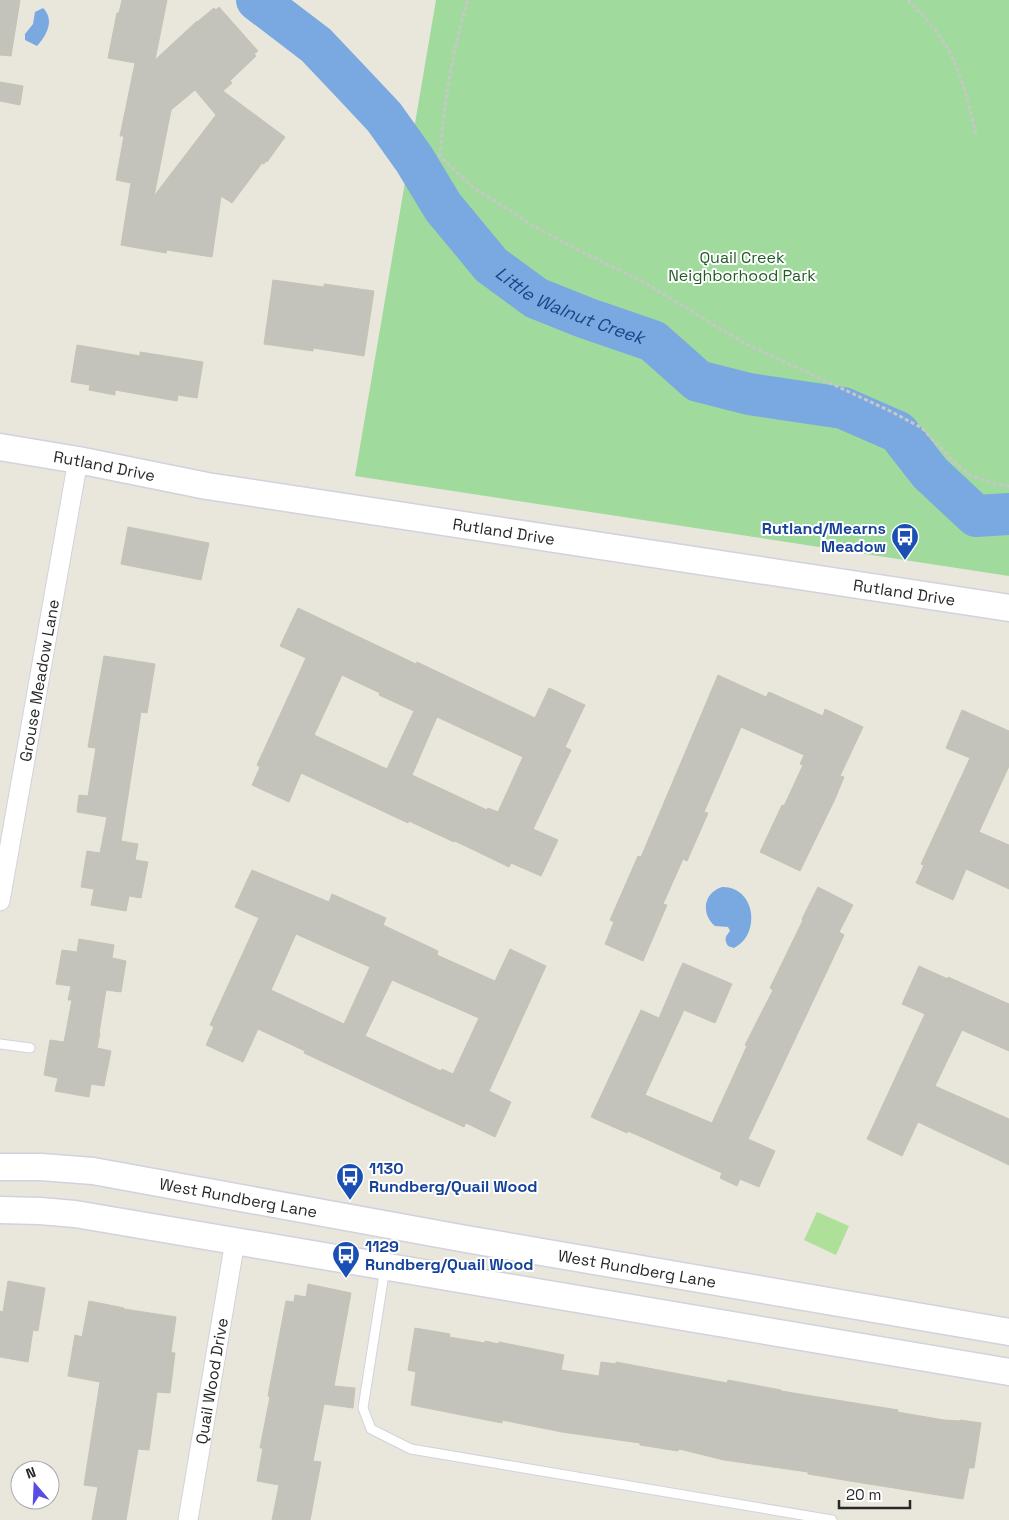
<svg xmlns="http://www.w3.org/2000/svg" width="1009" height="1520" font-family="'Space Grotesk',sans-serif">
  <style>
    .green { fill: #a1da9d }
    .pitch { fill: #afe09a }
    .water { fill: #79a9e0 }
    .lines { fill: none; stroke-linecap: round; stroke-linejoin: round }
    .river { stroke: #79a9e0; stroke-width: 42 }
    .building { fill: #c4c3bb; stroke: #c4c3b5; fill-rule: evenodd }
    .lane-casing { stroke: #d2d1df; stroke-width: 11 }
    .street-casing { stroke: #d2d1df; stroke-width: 21 }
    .secondary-casing { stroke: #d2d1df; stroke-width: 29 }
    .path { stroke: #c7c7c7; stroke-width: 3; stroke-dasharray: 4 2.5; stroke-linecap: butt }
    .lane { stroke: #fff; stroke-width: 9 }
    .street { stroke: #fff; stroke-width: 19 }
    .secondary { stroke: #fff; stroke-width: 26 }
    .labels { text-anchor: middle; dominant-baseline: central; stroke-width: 4; stroke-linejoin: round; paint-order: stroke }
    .park-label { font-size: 16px; fill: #215c25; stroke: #fff }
    .street-label { font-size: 16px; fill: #282828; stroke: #fff }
    .transit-label { font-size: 16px; font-weight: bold; fill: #164399; stroke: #fff; text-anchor: start }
    .water-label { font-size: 18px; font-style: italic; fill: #1b4589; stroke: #fff }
  </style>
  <rect width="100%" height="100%" fill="#e9e7db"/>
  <polygon class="green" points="436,0 1009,0 1009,576 355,476"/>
  <polygon class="pitch" points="817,1212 849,1226 836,1255 804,1240"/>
  <g class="water">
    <path d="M 43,8 C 55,20 47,35 37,46 L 25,40 L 25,34 L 33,24 L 35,12 Z"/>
    <path d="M 722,887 C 755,886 762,934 734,948 L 728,946 C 724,939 725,937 730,931 L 728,927 L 715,926 C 701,914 703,893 722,887 Z"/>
  </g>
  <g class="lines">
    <path class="river" id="s1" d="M 257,0 L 316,45 L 353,84 L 384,117 L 414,159 L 443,207 L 491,265 L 536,298 L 586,318 L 653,341 L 698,381 L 749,394 L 843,408 L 898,432 L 930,473 L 976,516 L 1009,514"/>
  </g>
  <g class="building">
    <polygon points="0,0 20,0 11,56 0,55"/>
    <path d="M 122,0 L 167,0 L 155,60 L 197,21 L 197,22 L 214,8 L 216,10 L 219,7 L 258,51 L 254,54 L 256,56 L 233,78 L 230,81 L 232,83 L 223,91 L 285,137 L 267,162 L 266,161 L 264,164 L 262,163 L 232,203 L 221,196 L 212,257 L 167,250 L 166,253 L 121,245 L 131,183 L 116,180 L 124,136 L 120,136 L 135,63 L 108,58 L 117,13 L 119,13 ZM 195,90 L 216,115 L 154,196 L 171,110 Z"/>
    <polygon points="0,82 23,86 20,105 0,101"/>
    <polygon points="273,280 324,287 324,284 374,291 364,356 313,348 313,351 264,344"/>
    <polygon points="77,345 140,356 140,352 203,362 197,398 178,395 177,401 115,390 115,395 89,390 90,385 71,382"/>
    <polygon points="128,527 209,543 201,580 121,564"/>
    <path d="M 298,608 L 416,664 L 417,662 L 535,718 L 549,688 L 585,705 L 565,747 L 571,750 L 533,829 L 558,840 L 541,876 L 511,863 L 509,867 L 455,841 L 454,842 L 409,821 L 408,823 L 301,773 L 289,802 L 252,785 L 260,767 L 257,765 L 306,658 L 280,646 ZM 342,675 L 380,693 L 379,695 L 414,711 L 387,769 L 314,735 ZM 437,717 L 523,757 L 498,812 L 488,808 L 487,810 L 412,775 Z"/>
    <polygon points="104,656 155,664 147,713 141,712 121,841 138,844 135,860 148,862 141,898 129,896 126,911 91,905 94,889 81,887 87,851 100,853 107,817 77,812 79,795 88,796 96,748 88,747"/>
    <polygon points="718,675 766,697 769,692 823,716 825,709 863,727 840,776 844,777 835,799 800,871 760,852 782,805 784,806 803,765 800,764 804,755 741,727 704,812 708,813 687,861 683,859 663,904 667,905 643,961 605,944 614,922 610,920 638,856 641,857"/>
    <polygon points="962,710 1009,731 1009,766 979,832 1009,845 1009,889 966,869 953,900 916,883 924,865 921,864 970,758 946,748"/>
    <path d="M 252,870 L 329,902 L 332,894 L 386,918 L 383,925 L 438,951 L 437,955 L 495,981 L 510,949 L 546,966 L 489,1091 L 511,1102 L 495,1137 L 466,1123 L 464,1127 L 409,1102 L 304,1053 L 305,1051 L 258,1029 L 243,1062 L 206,1045 L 214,1027 L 210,1025 L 259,918 L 235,907 ZM 296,934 L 370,967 L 344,1024 L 271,990 ZM 392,980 L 479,1018 L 453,1074 L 442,1069 L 441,1071 L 365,1036 Z"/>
    <polygon points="818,887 853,905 839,932 844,935 748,1139 775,1151 759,1187 740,1179 737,1186 720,1178 722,1173 628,1131 627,1133 591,1117 641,1010 659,1018 680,969 683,963 732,984 715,1023 684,1010 645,1095 712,1123 747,1046 745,1045 773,990 770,988 803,920 802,919"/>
    <polygon points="79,939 114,945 112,958 126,961 121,992 106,990 99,1033 100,1033 97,1048 111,1051 104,1086 91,1084 89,1097 55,1091 58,1078 44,1075 50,1040 64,1042 72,1000 68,1000 71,986 56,984 62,950 77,952"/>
    <polygon points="919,966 948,979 948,977 1009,1004 1009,1051 962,1030 935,1086 1009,1119 1009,1165 918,1122 902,1156 867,1139 925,1014 902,1004"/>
    <polygon points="8,1281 45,1288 38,1331 33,1330 28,1362 0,1357 0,1311 3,1312"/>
    <polygon points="308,1284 351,1293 334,1386 355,1388 353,1408 324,1404 313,1461 321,1462 310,1520 272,1520 279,1485 257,1481 263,1448 260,1448 270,1397 268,1396 286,1301 294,1302 295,1295 306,1297"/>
    <polygon points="89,1301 124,1308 124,1309 176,1317 171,1352 175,1353 170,1393 157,1392 149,1450 138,1449 126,1520 92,1520 98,1487 84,1485 100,1382 68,1376 75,1335 82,1337"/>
    <polygon points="415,1328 450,1334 449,1337 485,1343 485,1341 499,1344 499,1342 564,1355 561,1370 599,1376 601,1362 616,1364 616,1362 727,1383 728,1380 781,1390 781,1391 898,1410 897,1412 944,1420 960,1421 960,1420 981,1423 974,1468 969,1468 963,1499 850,1481 808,1474 808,1472 724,1460 679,1449 678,1451 640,1445 640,1443 562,1432 502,1420 502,1423 411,1405 416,1372 408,1370"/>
  </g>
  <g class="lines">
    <defs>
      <g id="lane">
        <polyline points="0,1044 30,1048"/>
        <polyline points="385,1268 363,1408 371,1429 411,1449 832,1520"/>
      </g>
      <g id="street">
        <path id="s2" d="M 0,901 L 78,460"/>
        <path id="s3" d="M 188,1520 L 235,1241"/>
      </g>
      <g id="secondary">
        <path id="s4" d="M 0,447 L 78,460 L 207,486 L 1009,608"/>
        <path id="s5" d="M 0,1167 L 41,1167 L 93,1171 L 466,1239 L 1009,1332"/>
        <polyline points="0,1210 40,1211 75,1214 1009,1372"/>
      </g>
    </defs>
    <use href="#lane" class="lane-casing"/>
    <use href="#street" class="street-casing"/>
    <use href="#secondary" class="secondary-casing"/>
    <g class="path">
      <path d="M 468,0 C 452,51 444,103 440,157 L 474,188 L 535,227 L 582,252 L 642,281 L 744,343 L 890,411 L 922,428 L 954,462 L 970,475 L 996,484 L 1009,486"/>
      <path d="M 908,0 C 918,11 930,22 939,35 C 960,65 968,100 976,135"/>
    </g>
    <use href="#lane" class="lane"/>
    <use href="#street" class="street"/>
    <use href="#secondary" class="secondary"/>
  </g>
  <defs>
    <symbol id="bus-pin" viewBox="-11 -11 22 30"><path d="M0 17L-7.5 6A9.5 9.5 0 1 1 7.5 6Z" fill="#1a4fb4" stroke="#fff"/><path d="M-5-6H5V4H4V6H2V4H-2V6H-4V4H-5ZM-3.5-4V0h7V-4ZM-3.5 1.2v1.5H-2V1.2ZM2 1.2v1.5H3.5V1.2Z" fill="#fff"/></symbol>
  </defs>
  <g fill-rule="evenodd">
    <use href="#bus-pin" x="889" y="521" width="32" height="43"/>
    <use href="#bus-pin" x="334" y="1161" width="32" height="43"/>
    <use href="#bus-pin" x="330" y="1239" width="32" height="43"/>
  </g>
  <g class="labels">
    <g class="park-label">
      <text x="742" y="257">Quail Creek<tspan x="742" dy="18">Neighborhood Park</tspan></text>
    </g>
    <g class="street-label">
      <text stroke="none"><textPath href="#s4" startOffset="106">Rutland Drive</textPath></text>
      <text stroke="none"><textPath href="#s4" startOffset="511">Rutland Drive</textPath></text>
      <text stroke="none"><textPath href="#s4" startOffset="916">Rutland Drive</textPath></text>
      <text stroke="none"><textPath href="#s2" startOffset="224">Grouse Meadow Lane</textPath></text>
      <text stroke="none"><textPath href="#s5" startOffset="241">West Rundberg Lane</textPath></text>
      <text stroke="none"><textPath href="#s5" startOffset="646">West Rundberg Lane</textPath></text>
      <text stroke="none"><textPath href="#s3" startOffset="141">Quail Wood Drive</textPath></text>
    </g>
    <g class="transit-label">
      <text x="886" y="528" text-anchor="end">Rutland/Mearns<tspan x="886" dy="18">Meadow</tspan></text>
      <text x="369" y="1168">1130<tspan x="369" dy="18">Rundberg/Quail Wood</tspan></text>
      <text x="365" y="1246">1129<tspan x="365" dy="18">Rundberg/Quail Wood</tspan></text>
    </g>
    <g class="water-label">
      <text stroke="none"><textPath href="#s1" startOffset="446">Little Walnut Creek</textPath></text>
    </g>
  </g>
  <g transform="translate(35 1485) rotate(341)"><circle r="24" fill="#ffffff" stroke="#a9a9a9"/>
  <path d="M0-4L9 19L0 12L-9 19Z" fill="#594ce5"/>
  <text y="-8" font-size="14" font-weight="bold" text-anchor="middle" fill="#282828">N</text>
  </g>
  <path d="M839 1500v8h71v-8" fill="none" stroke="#282828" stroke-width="2.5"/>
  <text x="846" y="1500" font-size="15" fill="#282828" stroke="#ffffff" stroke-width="4" paint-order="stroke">20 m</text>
</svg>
